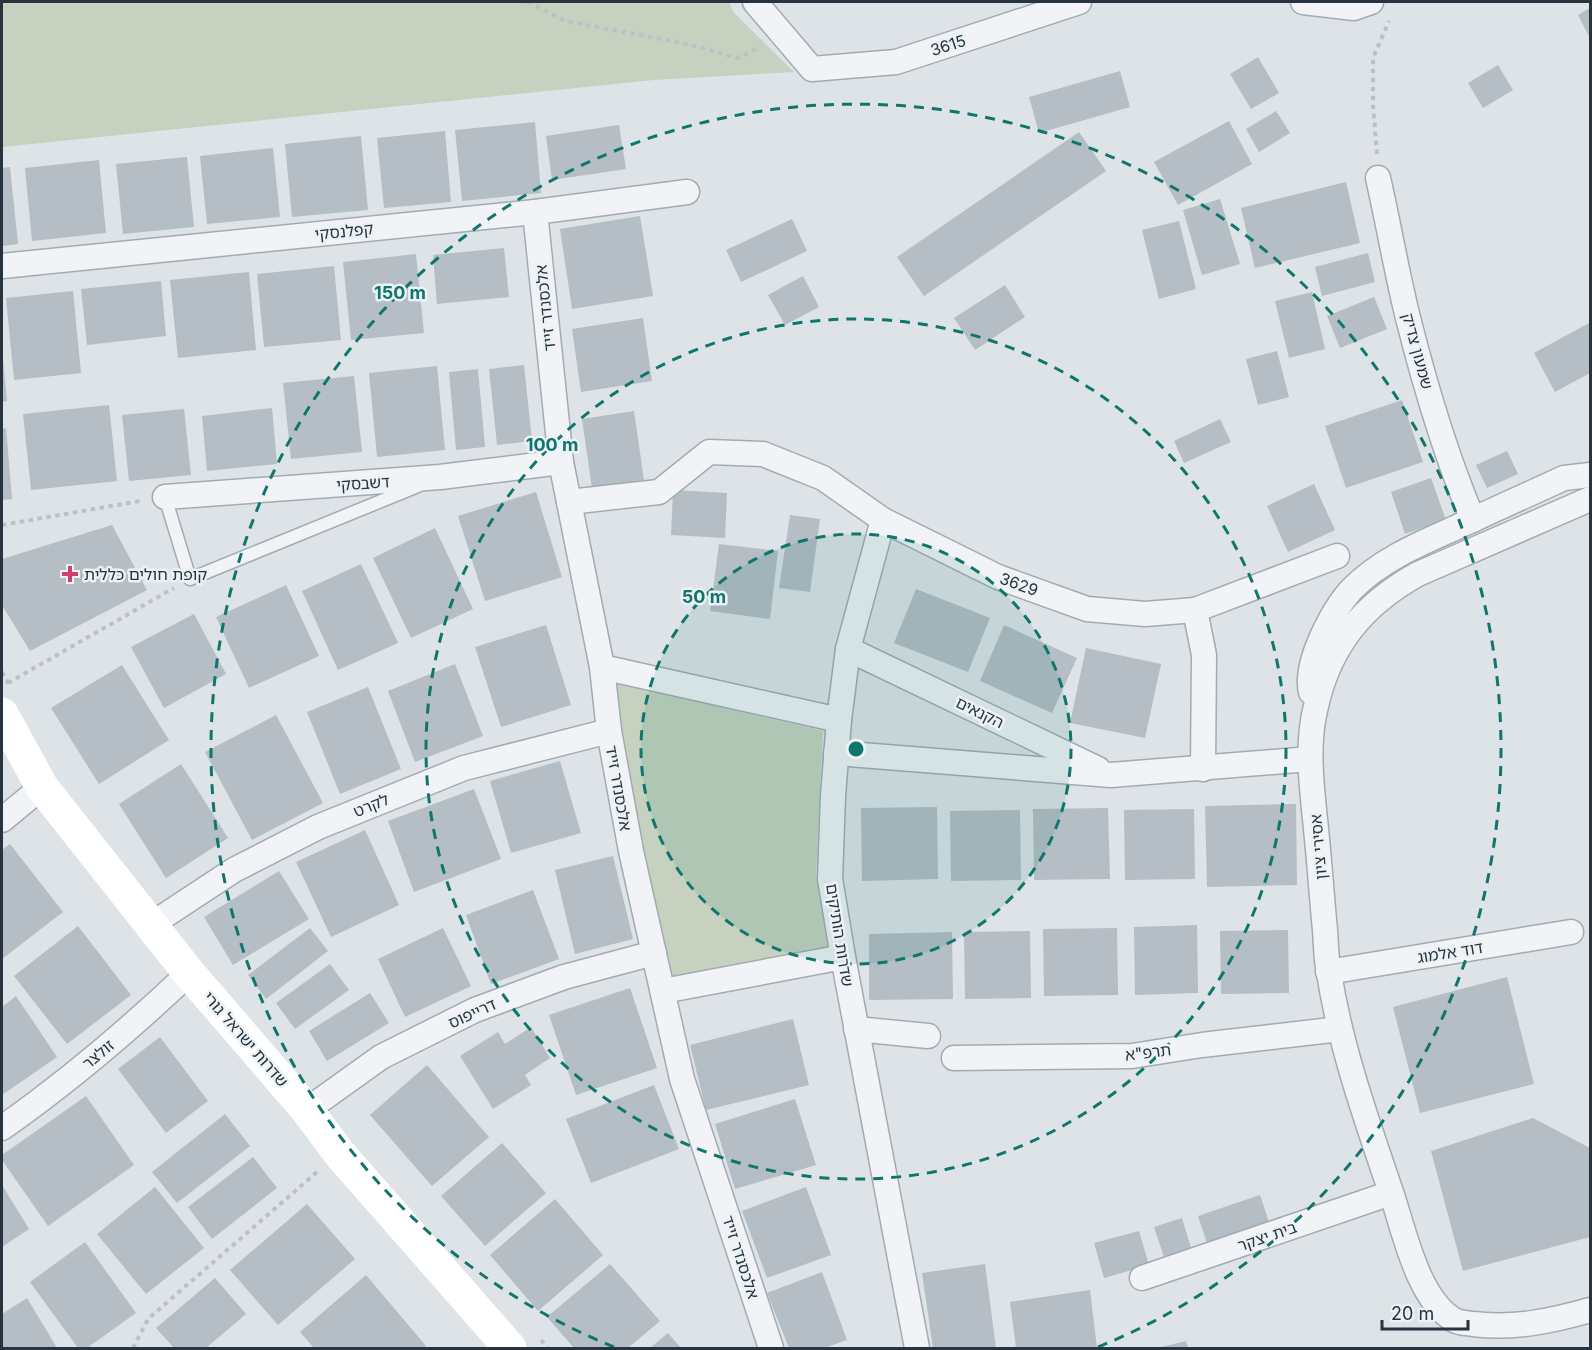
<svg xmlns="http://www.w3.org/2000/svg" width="1592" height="1350" font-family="Inter,'Noto Sans Hebrew',sans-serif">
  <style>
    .green { fill: #c6d2bf }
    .building { fill: #b5bdc5 }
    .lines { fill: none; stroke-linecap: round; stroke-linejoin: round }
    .lane-casing { stroke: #a3abb2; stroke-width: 15 }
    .street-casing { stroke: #a3abb2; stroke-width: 27 }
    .path { stroke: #bcc1c6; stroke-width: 4; stroke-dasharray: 4.5 4.5; stroke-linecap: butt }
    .lane { stroke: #f1f3f6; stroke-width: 12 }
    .street { stroke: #f1f3f6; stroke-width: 24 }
    .secondary { stroke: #fff; stroke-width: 33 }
    .ring { fill: none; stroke: #0f766e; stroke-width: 3; stroke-dasharray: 10 8 }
    .poi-dot { fill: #d04069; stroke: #edf2f5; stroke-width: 2 }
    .labels { text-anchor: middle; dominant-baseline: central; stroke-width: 5; stroke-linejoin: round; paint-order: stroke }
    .street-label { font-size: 16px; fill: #27333f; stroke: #edf2f5 }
    .poi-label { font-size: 16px; fill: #27333f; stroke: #edf2f5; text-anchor: start }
    .centre { fill: #0f766e; stroke: #edf2f5; stroke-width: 3 }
    .ring-label { font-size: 18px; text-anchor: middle; font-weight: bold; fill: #0f766e; stroke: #edf2f5; stroke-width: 5; stroke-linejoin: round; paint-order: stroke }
  </style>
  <rect width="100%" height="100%" fill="#dee3e8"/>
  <g class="green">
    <polygon points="2,2 729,2 734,13 794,72 654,80 2,147"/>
    <polygon points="609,681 823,731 816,877 831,948 668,985"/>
  </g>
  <g class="building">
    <polygon points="1590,8 1590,38 1578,15"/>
    <polygon points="1258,57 1279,93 1251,109 1230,74"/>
    <polygon points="1498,65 1513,90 1483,108 1468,83"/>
    <polygon points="1120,71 1130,107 1039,133 1029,97"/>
    <polygon points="1276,111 1290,133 1259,152 1246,129"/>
    <polygon points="1229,121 1252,164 1178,205 1154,162"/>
    <polygon points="535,122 541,193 462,201 455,130"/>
    <polygon points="619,125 626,169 552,180 546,136"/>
    <polygon points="445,131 451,202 384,208 377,138"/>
    <polygon points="1079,132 1106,171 924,296 897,257"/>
    <polygon points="361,136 368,210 292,217 285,144"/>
    <polygon points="273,148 280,217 207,224 200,156"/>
    <polygon points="187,157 194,227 123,234 116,164"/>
    <polygon points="99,160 106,233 32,241 25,168"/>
    <polygon points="10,167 18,244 2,246 2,168"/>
    <polygon points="1346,182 1360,243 1255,268 1241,208"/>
    <polygon points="1220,199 1240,264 1202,275 1183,210"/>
    <polygon points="640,216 653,296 572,309 560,229"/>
    <polygon points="792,219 807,251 741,282 726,250"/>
    <polygon points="1179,221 1196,289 1159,299 1142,230"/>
    <polygon points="504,248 509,297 437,304 433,255"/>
    <polygon points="1368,253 1375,282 1322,296 1315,267"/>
    <polygon points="416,254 424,333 351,340 343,262"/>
    <polygon points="334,266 341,340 264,347 257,274"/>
    <polygon points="249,272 256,350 178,358 170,280"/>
    <polygon points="803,276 819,307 785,325 768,295"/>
    <polygon points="161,281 166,336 87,345 81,289"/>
    <polygon points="1005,285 1025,317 975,350 954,318"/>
    <polygon points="73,291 81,373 14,380 6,298"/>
    <polygon points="1312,292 1325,349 1289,358 1275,301"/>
    <polygon points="1374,297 1387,329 1340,348 1327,316"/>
    <polygon points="643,318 652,381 581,392 572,329"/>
    <polygon points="1589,323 1590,325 1590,373 1555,392 1534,353"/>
    <polygon points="1277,351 1289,397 1258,405 1246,359"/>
    <polygon points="2,360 3,360 7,401 2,402"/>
    <polygon points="524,365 532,441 497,445 489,369"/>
    <polygon points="437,366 445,450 377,457 369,373"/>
    <polygon points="478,369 485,447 456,450 449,372"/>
    <polygon points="354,376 362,452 291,459 283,383"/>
    <polygon points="1402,400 1423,462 1346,488 1325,426"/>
    <polygon points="109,405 117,481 31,490 23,414"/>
    <polygon points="272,408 277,464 207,471 202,416"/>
    <polygon points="184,409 191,475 129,481 122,415"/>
    <polygon points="634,411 644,480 592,488 582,419"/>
    <polygon points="1220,419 1231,442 1184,463 1174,441"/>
    <polygon points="6,428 12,499 2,500 2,429"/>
    <polygon points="1507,451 1518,474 1487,488 1476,465"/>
    <polygon points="1431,478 1446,520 1405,534 1391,492"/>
    <polygon points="1314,484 1335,530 1288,552 1267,506"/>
    <polygon points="673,490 727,493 725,538 671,535"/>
    <polygon points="536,492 562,577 485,601 458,516"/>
    <polygon points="790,515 820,519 810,592 779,588"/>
    <polygon points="112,525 147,590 30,651 2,605 2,559"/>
    <polygon points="435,528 473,609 411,638 373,558"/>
    <polygon points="719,544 778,551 770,619 710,611"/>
    <polygon points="361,564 398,643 338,670 302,591"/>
    <polygon points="286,585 319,656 249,688 216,617"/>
    <polygon points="916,589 990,618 968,672 894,643"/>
    <polygon points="194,614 226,674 164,708 131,647"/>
    <polygon points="546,625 571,705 501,727 475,647"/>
    <polygon points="1004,625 1077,658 1052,713 980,681"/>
    <polygon points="1086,648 1161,664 1145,738 1070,723"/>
    <polygon points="455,664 483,736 415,762 388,691"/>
    <polygon points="122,665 169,740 99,784 51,708"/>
    <polygon points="368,687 401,769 340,794 307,712"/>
    <polygon points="276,715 323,803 252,840 205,752"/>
    <polygon points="560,761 581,833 511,853 490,781"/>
    <polygon points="181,764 228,838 166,878 119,804"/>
    <polygon points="474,789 501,859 414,892 388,821"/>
    <polygon points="1296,804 1297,885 1207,887 1205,806"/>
    <polygon points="937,807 938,879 862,881 861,808"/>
    <polygon points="1108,808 1110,879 1034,880 1033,809"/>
    <polygon points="1194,809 1195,879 1125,880 1124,810"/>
    <polygon points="1020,810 1021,880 951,881 950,811"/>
    <polygon points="365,830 399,905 331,937 296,862"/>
    <polygon points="10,844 63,912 2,959 2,850"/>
    <polygon points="613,856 633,939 575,954 555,870"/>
    <polygon points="279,871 309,919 233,965 204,917"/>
    <polygon points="533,890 559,959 491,984 466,915"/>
    <polygon points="1197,925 1198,993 1135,995 1134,927"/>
    <polygon points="78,926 131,995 67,1044 14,976"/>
    <polygon points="310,928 328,951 266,999 248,975"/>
    <polygon points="443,928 471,986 405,1017 378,959"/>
    <polygon points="1117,928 1118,995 1044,996 1043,929"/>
    <polygon points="1288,930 1289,993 1221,994 1220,931"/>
    <polygon points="1030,931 1031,998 965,999 964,932"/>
    <polygon points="952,932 953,999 869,1000 869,934"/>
    <polygon points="330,964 349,990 295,1029 276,1003"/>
    <polygon points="1507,977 1534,1084 1420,1113 1393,1007"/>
    <polygon points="630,988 657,1068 576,1095 549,1015"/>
    <polygon points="370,993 389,1023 327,1061 309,1031"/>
    <polygon points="16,996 57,1057 2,1095 2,1007"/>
    <polygon points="793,1019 809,1085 706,1110 690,1045"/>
    <polygon points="531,1027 550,1058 525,1075 531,1085 493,1109 460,1056 498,1032 505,1044"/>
    <polygon points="160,1037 208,1101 166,1133 118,1069"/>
    <polygon points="427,1065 489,1137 432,1186 370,1115"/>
    <polygon points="654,1085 679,1149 591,1183 566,1119"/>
    <polygon points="86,1096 134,1165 48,1226 2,1160 2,1155"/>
    <polygon points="795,1099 816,1165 735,1189 715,1124"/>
    <polygon points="225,1114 250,1146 177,1203 152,1172"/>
    <polygon points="1533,1118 1590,1148 1590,1237 1463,1271 1431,1151"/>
    <polygon points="502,1143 546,1193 485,1246 441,1196"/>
    <polygon points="253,1157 277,1188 212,1239 188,1207"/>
    <polygon points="2,1185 29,1229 2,1247"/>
    <polygon points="155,1187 204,1248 146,1294 97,1234"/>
    <polygon points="806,1187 831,1255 767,1278 742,1211"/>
    <polygon points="1260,1195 1270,1225 1208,1246 1198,1216"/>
    <polygon points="555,1199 603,1255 538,1311 490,1255"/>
    <polygon points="307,1204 355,1259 278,1325 230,1270"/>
    <polygon points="1182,1218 1191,1248 1164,1257 1154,1227"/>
    <polygon points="1139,1231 1149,1265 1104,1278 1094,1243"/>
    <polygon points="85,1242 136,1313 87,1348 78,1348 30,1282"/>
    <polygon points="610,1264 660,1321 628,1348 574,1348 547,1317"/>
    <polygon points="985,1264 996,1348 933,1348 922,1273"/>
    <polygon points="822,1272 847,1340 824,1348 789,1348 767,1293"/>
    <polygon points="366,1275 426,1346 423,1348 314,1348 300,1332"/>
    <polygon points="215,1278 246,1314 206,1348 174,1348 156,1328"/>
    <polygon points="1090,1290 1097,1348 1016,1348 1010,1302"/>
    <polygon points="27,1298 57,1348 2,1348 2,1314"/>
    <polygon points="668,1333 681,1348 650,1348"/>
    <polygon points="1186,1341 1188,1348 1157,1348"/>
  </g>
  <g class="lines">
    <defs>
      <polyline id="lane" points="165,497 190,579 418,486"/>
      <g id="street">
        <polyline points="755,2 812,69 896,62 1079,2"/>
        <polyline points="1303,2 1354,8 1371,2"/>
        <path d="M 1378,178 C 1389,226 1397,275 1409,322 C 1426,389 1446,456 1473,520"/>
        <polyline points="535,212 561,462 602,667 609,731 631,851 682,1079 771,1348"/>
        <polyline points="2,266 535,212 687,192"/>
        <polyline points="165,497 440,477 561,462"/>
        <path d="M 1590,499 L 1418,574 C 1364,604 1330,644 1316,706 C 1305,749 1313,795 1317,839 C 1320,869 1322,900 1325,930 C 1326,944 1326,959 1329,973 C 1341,1050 1368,1124 1393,1198 C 1405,1235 1419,1300 1454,1320 C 1459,1323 1467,1323 1473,1324 C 1514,1329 1551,1321 1590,1310"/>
        <polyline points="569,502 659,492 709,452 763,454 823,478 883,520 998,577 1087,609 1145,614 1195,610 1204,655 1203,769"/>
        <polyline points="883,520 848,649 839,720 833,796 830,879 843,957 917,1348"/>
        <polyline points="1195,610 1337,556"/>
        <polyline points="848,649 1098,769"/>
        <polyline points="602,667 839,720"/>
        <path d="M 1311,692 C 1307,675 1314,655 1321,639 C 1329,621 1339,603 1352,589 C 1381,560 1419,544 1455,528 C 1491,511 1527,495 1564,478 L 1590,475"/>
        <polyline points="836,753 1111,775 1310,759"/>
        <polyline points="2,820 42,787"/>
        <polyline points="152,924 234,870 318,827 464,768 609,731"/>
        <polyline points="1328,972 1571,932"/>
        <polyline points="663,991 843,957"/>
        <polyline points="856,1029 928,1036"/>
        <polyline points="954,1058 1132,1056 1202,1045 1340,1029"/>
        <polyline points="307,1110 381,1057 475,1010 564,977 654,953"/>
        <path d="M 2,1128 C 69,1081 130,1029 189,973"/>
        <polyline points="1142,1278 1391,1193"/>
      </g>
    </defs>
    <use href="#lane" class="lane-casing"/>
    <use href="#street" class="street-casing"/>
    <g class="path">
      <polyline points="528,2 565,21 688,44 737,58 759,48"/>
      <polyline points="1377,154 1373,105 1373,58 1389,21"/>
      <polyline points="2,525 140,501"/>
      <polyline points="2,672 10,686"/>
      <polyline points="8,683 174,588"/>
      <polyline points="541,1340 548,1348"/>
      <polyline points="133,1348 148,1319 317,1172"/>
    </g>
    <use href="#lane" class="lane"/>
    <use href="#street" class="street"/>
    <polyline class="secondary" points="2,714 42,787 189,973 307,1110 339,1153 510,1348"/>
  </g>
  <circle cx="856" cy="749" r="215" fill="#0f766e" fill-opacity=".12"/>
  <g class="ring">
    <circle cx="856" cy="749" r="215"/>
    <circle cx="856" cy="749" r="430"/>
    <path d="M614 1347A645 645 0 1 1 1098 1347"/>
  </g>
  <path class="poi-dot" d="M67 565h6v6h6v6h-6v6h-6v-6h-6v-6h6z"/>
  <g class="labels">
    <g class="street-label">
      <text transform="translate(948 45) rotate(-18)">3615</text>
      <text transform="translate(344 231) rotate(-6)">קפלנסקי</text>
      <text transform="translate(545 308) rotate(-96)">אלכסנדר זייד</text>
      <text transform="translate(1418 351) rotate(75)">שמעון צדיק</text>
      <text transform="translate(363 483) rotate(-4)">דשבסקי</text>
      <text transform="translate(1019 584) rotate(20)">3629</text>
      <text transform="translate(980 712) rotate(26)">הקנאים</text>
      <text transform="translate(619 788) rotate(80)">אלכסנדר זייד</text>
      <text transform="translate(371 805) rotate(-22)">לקרט</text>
      <text transform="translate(1318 847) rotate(-95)">אסירי ציון</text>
      <text transform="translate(840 935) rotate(81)">שדרות הותיקים</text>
      <text transform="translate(1450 952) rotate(-9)">דוד אלמוג</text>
      <text transform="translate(472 1013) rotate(-24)">דרייפוס</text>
      <text transform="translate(246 1039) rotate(49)">שדרות ישראל גורי</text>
      <text transform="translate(1148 1052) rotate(-7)">תרפ"א</text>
      <text transform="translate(98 1054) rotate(-40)">זולצר</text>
      <text transform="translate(1267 1236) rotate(-19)">בית יצקר</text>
      <text transform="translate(741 1257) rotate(72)">אלכסנדר זייד</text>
    </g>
    <g class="poi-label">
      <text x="84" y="574">קופת חולים כללית</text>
    </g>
  </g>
  <circle cx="856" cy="749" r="9" class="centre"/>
  <g class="ring-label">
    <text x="400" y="299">150 m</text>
    <text x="552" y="451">100 m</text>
    <text x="704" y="603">50 m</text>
  </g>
  <rect width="1592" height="1350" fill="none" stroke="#27333f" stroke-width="6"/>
  <path d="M1382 1320v9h86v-9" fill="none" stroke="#27333f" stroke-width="3"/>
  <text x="1391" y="1320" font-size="18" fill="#27333f" stroke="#edf2f5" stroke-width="4.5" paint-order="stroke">20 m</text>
</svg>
